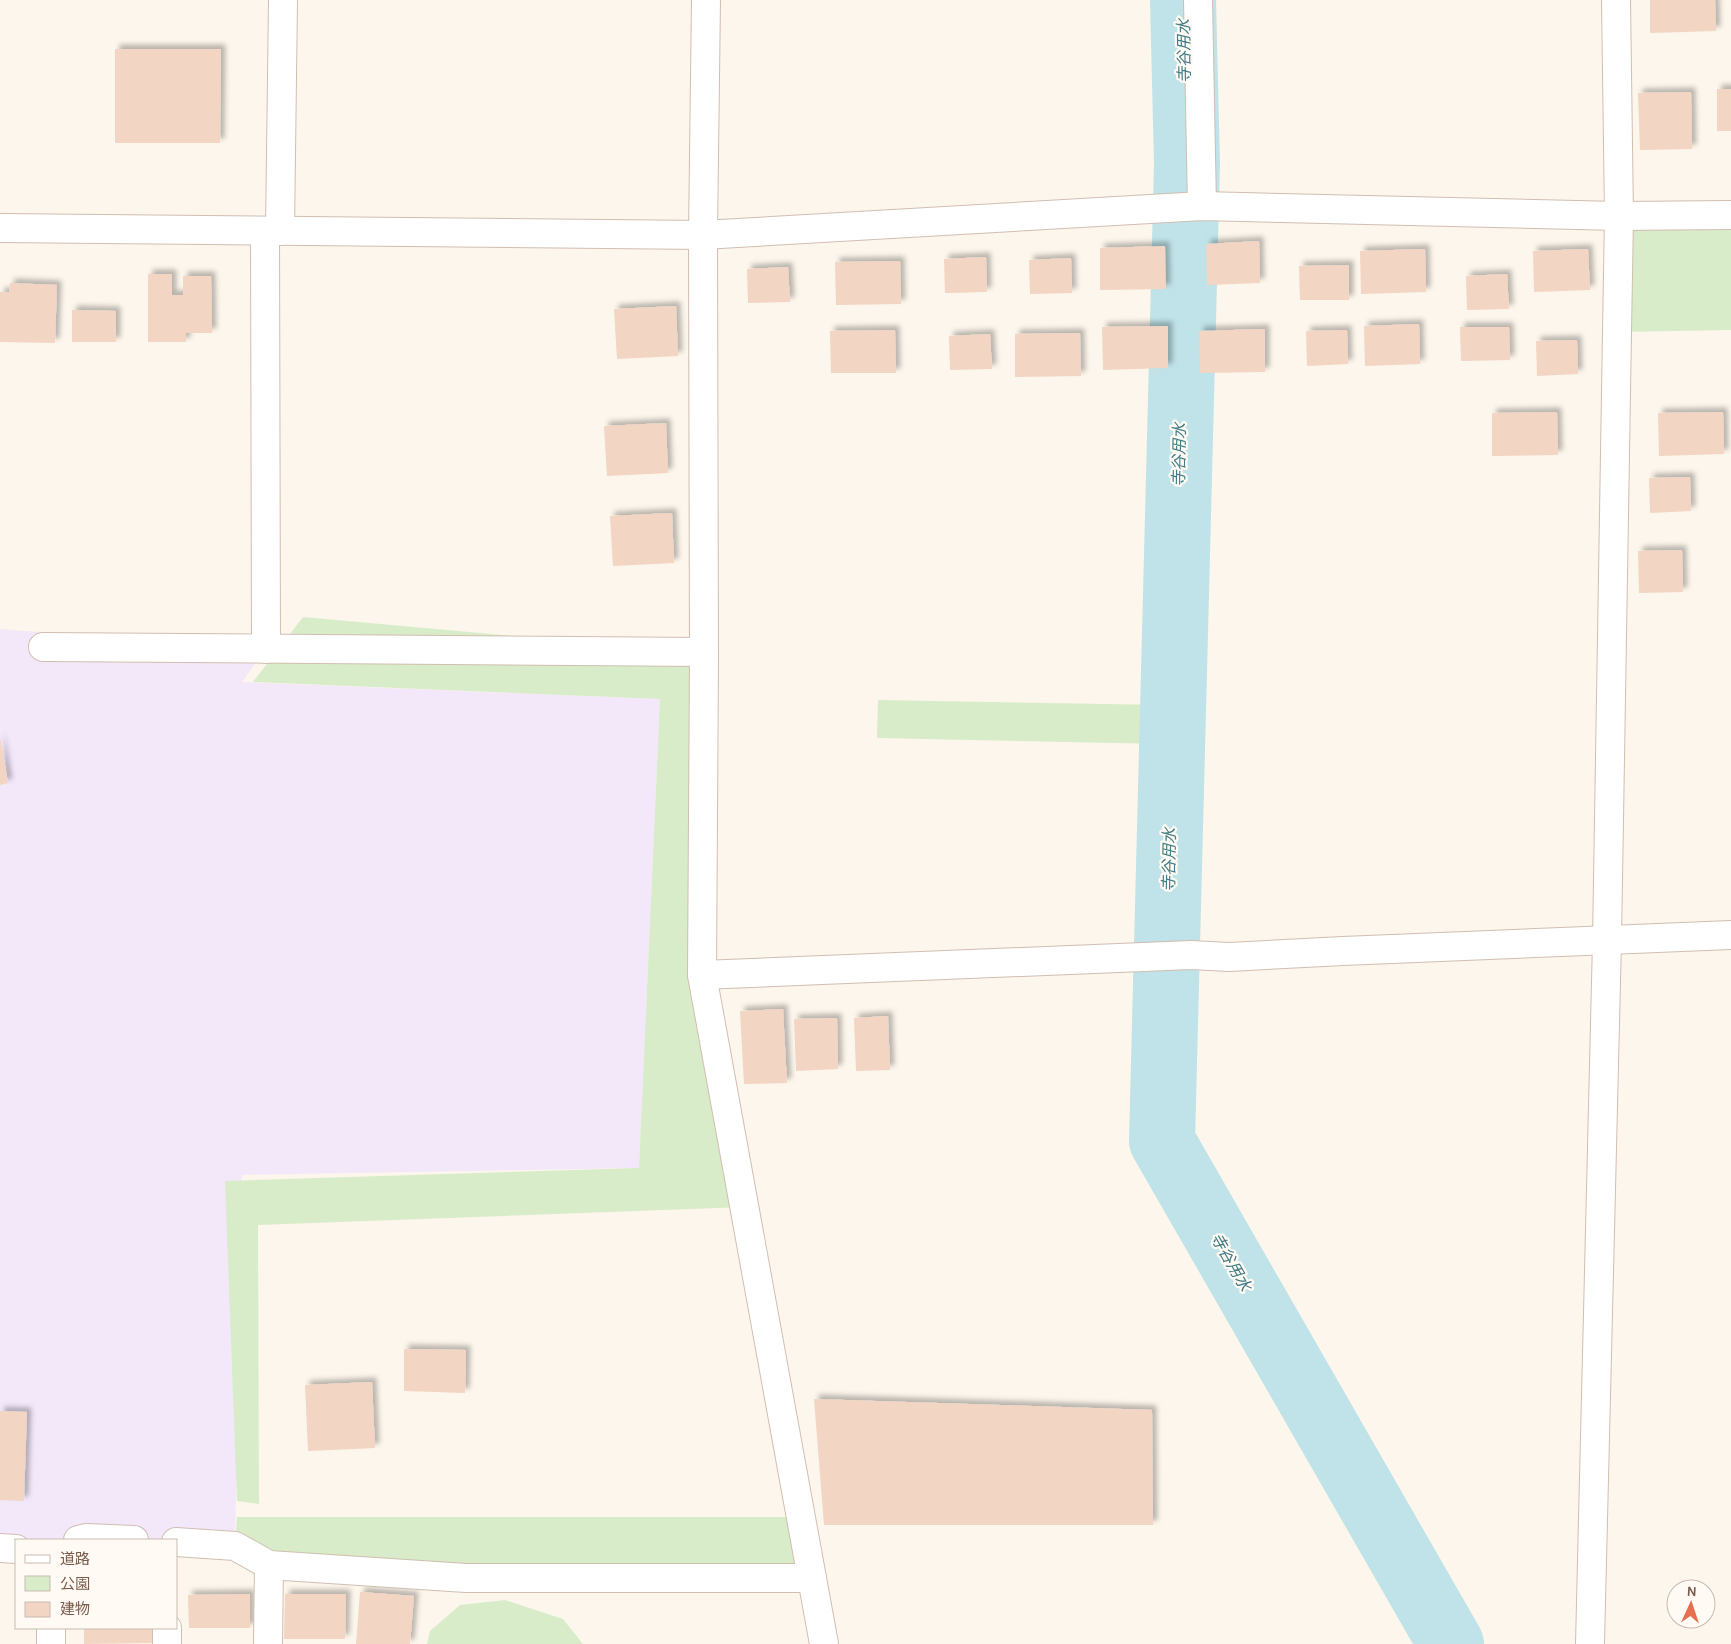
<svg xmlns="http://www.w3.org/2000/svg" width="1731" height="1644" font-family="Karla,'Noto Sans JP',sans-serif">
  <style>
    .education { fill: #f3e8fa }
    .green { fill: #d8ecc9 }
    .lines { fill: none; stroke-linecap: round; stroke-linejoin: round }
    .river { stroke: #bfe3e8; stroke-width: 66 }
    .building { fill: #f3d5c3; filter: url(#shadow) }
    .minor-casing { stroke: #d1beb0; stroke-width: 30 }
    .minor { stroke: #fff; stroke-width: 28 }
    .labels { text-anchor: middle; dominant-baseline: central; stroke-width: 4.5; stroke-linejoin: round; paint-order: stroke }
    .water-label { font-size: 16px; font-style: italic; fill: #437c86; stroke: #fffaf3 }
  </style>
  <defs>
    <filter id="shadow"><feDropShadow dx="4.5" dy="-4.5" stdDeviation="2.5" flood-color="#0004"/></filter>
  </defs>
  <rect width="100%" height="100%" fill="#fdf6ec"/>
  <polygon class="education" points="0,629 266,649 242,682 660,699 639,1168 242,1175 235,1546 176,1540 16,1540 0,1543"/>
  <g class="green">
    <polygon points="1731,215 1731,330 1617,332 1619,216"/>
    <polygon points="303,617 687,652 704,659 702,975 744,1207 258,1225 259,1504 237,1501 225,1181 639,1168 660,699 253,682"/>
    <polygon points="878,700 1165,705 1164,744 877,738"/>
    <polygon points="237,1517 801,1517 812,1578 269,1565 235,1546"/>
    <polygon points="505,1600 563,1619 583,1644 427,1644 430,1631 460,1605"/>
  </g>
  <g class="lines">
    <polyline class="river" points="1183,0 1187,164 1162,1141 1451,1644"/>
  </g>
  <g class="building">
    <polygon points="1650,0 1715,0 1716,31 1650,33"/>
    <polygon points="115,49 221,49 220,143 115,143"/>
    <rect x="1717" y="89" width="14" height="42"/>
    <polygon points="1691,92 1692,149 1640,150 1638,93"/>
    <polygon points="1259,241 1260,283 1207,285 1206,244"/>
    <polygon points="1165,246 1166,289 1100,290 1100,248"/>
    <polygon points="1425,249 1426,292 1361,294 1360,251"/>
    <polygon points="1588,249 1590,290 1534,292 1533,251"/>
    <polygon points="986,257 987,292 945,293 944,259"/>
    <polygon points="1071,258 1072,293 1030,294 1029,260"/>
    <polygon points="900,261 901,304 836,305 835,262"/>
    <polygon points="1349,265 1349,300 1300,300 1299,266"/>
    <polygon points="788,267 790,302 748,303 747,269"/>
    <polygon points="148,274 172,274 172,295 183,295 183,276 211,276 212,333 186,333 186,342 148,342"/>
    <polygon points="1507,274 1509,309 1467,310 1466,276"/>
    <polygon points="10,283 57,285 55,343 0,342 0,292 9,292"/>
    <polygon points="676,306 678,356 617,359 614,309"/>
    <polygon points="72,310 116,311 116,342 72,342"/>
    <polygon points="1419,324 1420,364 1365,366 1364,326"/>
    <polygon points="1168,326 1168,368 1103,370 1102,327"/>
    <polygon points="1460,327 1509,327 1510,360 1461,361"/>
    <polygon points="1265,329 1265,372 1200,373 1199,331"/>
    <polygon points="895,330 896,373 831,373 830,331"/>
    <polygon points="1347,330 1348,364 1307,366 1306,331"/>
    <polygon points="1080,333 1081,376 1015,377 1015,334"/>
    <polygon points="990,334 992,369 950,370 949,336"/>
    <polygon points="1577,340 1578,374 1537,376 1536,341"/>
    <polygon points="1557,412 1558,455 1492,456 1492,413"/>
    <polygon points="1723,412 1724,454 1659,456 1658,413"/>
    <polygon points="666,423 668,473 607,476 604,426"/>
    <polygon points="1690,477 1691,511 1650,513 1649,478"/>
    <polygon points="672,513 674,563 613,566 610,516"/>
    <polygon points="1682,550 1683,592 1639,593 1638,551"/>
    <polygon points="0,737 8,783 0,785"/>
    <polygon points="783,1009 787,1083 744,1084 740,1011"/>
    <polygon points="888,1016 890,1070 856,1071 854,1018"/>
    <polygon points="837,1018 838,1069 796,1071 794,1019"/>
    <polygon points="404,1349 466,1350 465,1393 404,1391"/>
    <polygon points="372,1382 375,1448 308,1451 305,1385"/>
    <polygon points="814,1399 1152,1410 1153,1525 824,1525"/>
    <polygon points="0,1411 27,1412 24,1501 0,1500"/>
    <polygon points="360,1592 414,1596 410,1644 356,1644"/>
    <polygon points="250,1594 250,1628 189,1628 188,1595"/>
    <polygon points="285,1594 346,1594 345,1639 284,1639"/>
    <polygon points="84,1628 154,1628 154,1643 84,1644"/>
  </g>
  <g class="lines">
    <defs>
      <g id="minor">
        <polyline points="706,0 703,235 704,659 702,975 824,1644"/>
        <polyline points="1198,0 1202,206"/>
        <polyline points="0,228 703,235 1202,206 1619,216 1731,215"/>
        <polyline points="265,231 266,649"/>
        <polyline points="280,231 283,0"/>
        <polyline points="43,647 704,652"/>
        <polyline points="702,975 1191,955 1229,957 1343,951 1731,935"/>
        <polyline points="78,1540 86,1538 134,1540"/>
        <polyline points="176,1542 235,1546 269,1565 466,1578 812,1578"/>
        <polyline points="0,1548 16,1549"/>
        <polyline points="51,1644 51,1628"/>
        <polyline points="167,1644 167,1628"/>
        <polyline points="268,1644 269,1565"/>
        <polyline points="1590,1644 1607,941 1617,332 1619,216 1616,0"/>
      </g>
    </defs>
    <use href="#minor" class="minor-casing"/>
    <use href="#minor" class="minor"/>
  </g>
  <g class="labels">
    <g class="water-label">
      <text transform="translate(1184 51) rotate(-91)">寺谷用水</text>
      <text transform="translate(1179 455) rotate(-89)">寺谷用水</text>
      <text transform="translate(1169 860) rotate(-89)">寺谷用水</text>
      <text transform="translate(1231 1262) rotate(60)">寺谷用水</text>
    </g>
  </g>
  <rect x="15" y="1539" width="162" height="90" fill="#fffaf3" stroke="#cabbb1"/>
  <rect x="25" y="1555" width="25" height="8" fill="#ffffff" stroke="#cabbb1"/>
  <text x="60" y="1564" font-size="15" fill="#7a5c4d">道路</text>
  <rect x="25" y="1576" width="25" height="15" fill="#d8ecc9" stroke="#cabbb1"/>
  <text x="60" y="1589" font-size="15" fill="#7a5c4d">公園</text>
  <rect x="25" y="1602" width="25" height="15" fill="#f3d5c3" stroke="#cabbb1"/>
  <text x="60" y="1614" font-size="15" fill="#7a5c4d">建物</text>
  <g transform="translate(1691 1604) rotate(3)"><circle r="24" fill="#fffaf3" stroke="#cabbb1"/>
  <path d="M0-4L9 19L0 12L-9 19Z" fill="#e76f51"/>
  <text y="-8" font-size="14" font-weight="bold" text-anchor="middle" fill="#7a5c4d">N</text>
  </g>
</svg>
